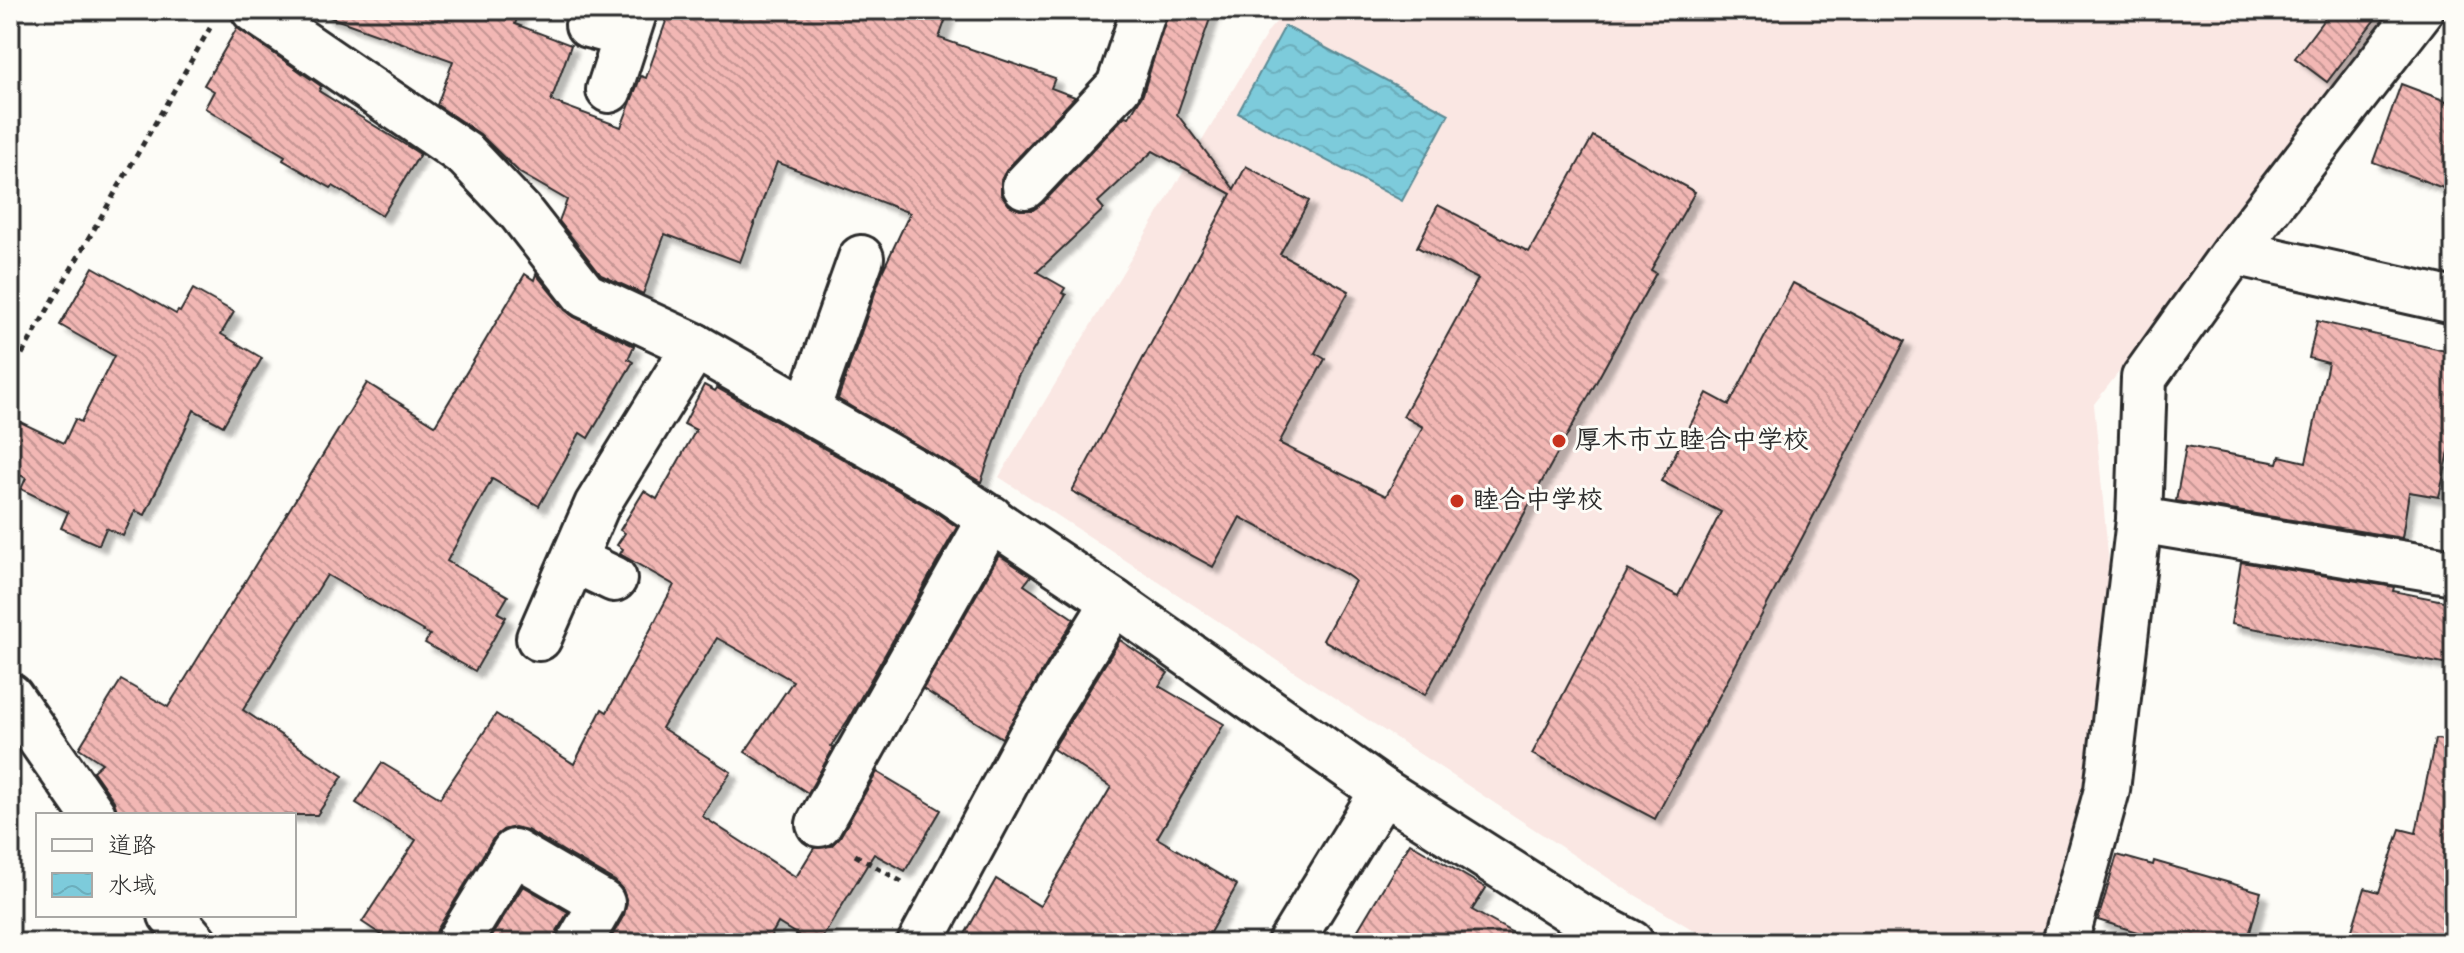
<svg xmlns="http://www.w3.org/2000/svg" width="2464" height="953" font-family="Mynerve,'Klee One',sans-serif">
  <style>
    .built { fill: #fae7e3 }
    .water { fill: url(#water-waves); stroke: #5c8b95; stroke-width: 2 }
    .building { fill: url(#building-back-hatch); stroke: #2b2b2b; stroke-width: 2; filter: url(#shadow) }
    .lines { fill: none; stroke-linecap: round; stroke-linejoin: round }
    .minor-casing { stroke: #2b2b2b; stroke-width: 50 }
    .path { stroke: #2b2b2b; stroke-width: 5; stroke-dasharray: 6 6; stroke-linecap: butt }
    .minor { stroke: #fdfcf7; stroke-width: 44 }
    .poi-dot { fill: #c8321e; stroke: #fdfcf7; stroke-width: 3 }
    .labels { text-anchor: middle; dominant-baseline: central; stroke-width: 6; stroke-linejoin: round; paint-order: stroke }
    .poi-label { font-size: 26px; font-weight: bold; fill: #2b2b2b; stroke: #fdfcf7; text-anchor: start }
  </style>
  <defs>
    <pattern id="water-waves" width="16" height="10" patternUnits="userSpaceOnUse" patternTransform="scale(2)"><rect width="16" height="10" fill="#7dcbdb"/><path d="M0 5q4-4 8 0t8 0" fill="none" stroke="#6caebc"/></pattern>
    <pattern id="building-back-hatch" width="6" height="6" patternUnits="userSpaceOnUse" patternTransform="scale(2)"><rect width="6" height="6" fill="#f2b7b4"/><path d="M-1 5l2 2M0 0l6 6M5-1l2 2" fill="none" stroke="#c49593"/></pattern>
    <filter id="shadow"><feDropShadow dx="7" dy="7" stdDeviation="2" flood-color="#0004"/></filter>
  </defs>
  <rect width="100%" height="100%" fill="#fdfcf7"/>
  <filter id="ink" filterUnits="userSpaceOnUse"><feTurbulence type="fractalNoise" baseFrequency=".0125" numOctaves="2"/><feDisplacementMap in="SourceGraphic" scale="16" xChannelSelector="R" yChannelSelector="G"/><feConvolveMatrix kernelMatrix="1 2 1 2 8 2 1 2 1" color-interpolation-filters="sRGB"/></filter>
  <g filter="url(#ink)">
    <polygon class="built" points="1287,10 2401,10 2094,404 2110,575 2089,821 2046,943 1715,943 1625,889 999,477 1269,30"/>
    <polygon class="water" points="1285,26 1449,114 1402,201 1238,113"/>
    <g class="building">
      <polygon points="325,10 520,10 515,24 571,45 551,101 621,127 641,76 646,78 670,10 949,10 939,38 1055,78 1051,88 1075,97 1007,169 1001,180 1001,194 1009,205 1020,210 1033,210 1043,203 1125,116 1129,117 1143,94 1168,10 1213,10 1177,114 1234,189 1246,166 1309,201 1280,254 1349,291 1315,353 1325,359 1279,443 1386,496 1423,427 1403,416 1478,279 1417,247 1438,205 1529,252 1593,136 1695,192 1651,270 1656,273 1425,695 1323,640 1355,581 1344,573 1240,517 1213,567 1072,491 1231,194 1153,151 1098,202 1104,209 1037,272 1065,288 1062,293 1066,295 1018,376 981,482 838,399 883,270 910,213 777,162 740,262 665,234 643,294 601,275 559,221 567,200 520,173 480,134 437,105 453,61 324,15"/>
      <polygon points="2331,10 2382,10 2327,82 2295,58"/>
      <polygon points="237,28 321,86 319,91 420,154 382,216 333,186 331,188 283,160 285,156 205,108 214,91 204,85"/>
      <polygon points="2401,84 2454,104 2454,192 2373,162"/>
      <polygon points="93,267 176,314 178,311 180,312 193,289 234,312 221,334 262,358 223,426 194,410 145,515 135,511 123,536 106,528 99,545 61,528 68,512 21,489 26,478 10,470 10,417 64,443 75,419 81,422 114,356 60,325"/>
      <polygon points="525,274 534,280 536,274 565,310 574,317 634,346 628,359 633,362 588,438 580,433 539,506 492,479 447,561 508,596 498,613 506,617 475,671 425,643 430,635 327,575 243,710 343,776 317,815 118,815 114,801 93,771 102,763 79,748 121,680 168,707 367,383 435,425"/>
      <polygon points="1793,283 1905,341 1655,819 1532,754 1628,570 1678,596 1721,512 1661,481 1707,393 1729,405"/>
      <polygon points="2317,321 2454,353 2454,429 2439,497 2409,492 2402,538 2176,501 2186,446 2278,463 2280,456 2306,462 2328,363 2309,358"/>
      <polygon points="704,385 715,391 717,388 931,509 957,527 848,720 831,746 834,747 808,793 745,752 793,681 717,638 662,728 731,772 702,816 796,877 814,848 831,846 840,837 877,772 941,810 905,871 874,854 819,943 811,943 778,923 767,943 608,943 624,915 627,902 623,890 615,881 527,830 515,827 503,830 493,839 437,930 433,943 394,943 362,922 416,840 356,803 382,763 440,798 496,714 574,764 602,709 607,712 674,585 620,554 623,549 617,545 625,533 620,530 644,491 657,499 696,430 684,424"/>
      <polygon points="999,555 1031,576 1024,585 1074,619 1002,738 923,689"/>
      <polygon points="2241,562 2394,587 2393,591 2454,603 2454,666 2231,624"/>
      <polygon points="1120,640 1168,673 1159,686 1224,724 1157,838 1237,885 1204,943 960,943 996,879 1040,906 1111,787 1053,749"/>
      <polygon points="2435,739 2454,741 2454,943 2348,943 2365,888 2379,892 2400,829 2416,833"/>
      <polygon points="1410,843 1486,888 1472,910 1531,943 1350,943"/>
      <polygon points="2117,855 2153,865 2154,861 2261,892 2247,943 2173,943 2098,920"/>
      <polygon points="523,886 568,912 557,931 554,943 487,943"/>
    </g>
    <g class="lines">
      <defs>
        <g id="minor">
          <polyline points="254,10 466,155 520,212 585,295 695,346 944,488 1114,602 1383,791 1579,916 1631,943"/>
          <polyline points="588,25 626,35"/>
          <polyline points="609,90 635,10"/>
          <polyline points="1025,186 1119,86 1144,10"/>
          <polyline points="2234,252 2454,301"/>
          <polyline points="807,410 861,258"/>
          <polyline points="2139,520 2454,572"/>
          <polyline points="574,560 614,579"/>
          <polyline points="539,638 597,505 695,346"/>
          <polyline points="10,696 93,815"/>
          <polyline points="819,824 991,518"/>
          <polyline points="171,915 195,943"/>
          <polyline points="458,943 514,852 602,903 579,943"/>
          <polyline points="920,943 1030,738 1114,602"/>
          <polyline points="1290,943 1383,791"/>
          <polyline points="2065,943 2107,790 2139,520 2144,378 2234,252 2421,10"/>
        </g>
      </defs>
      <use href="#minor" class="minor-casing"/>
      <g class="path">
        <polyline points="10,375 210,28"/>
        <polyline points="855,855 902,882"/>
      </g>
      <use href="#minor" class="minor"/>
    </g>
  </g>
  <g class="poi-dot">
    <circle cx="1559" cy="441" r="8"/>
    <circle cx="1457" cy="501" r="8"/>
  </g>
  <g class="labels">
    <g class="poi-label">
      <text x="1575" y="441">厚木市立睦合中学校</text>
      <text x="1473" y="501">睦合中学校</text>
    </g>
  </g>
  <rect width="2464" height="953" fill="none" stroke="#fdfcf7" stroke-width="40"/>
  <rect x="20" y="20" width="2424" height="913" fill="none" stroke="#2b2b2b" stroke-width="3" filter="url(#ink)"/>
  <rect x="36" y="813" width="260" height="104" fill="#fdfcf7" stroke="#a9a8a5" stroke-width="2"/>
  <rect x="52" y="839" width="40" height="12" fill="#fdfcf7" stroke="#a9a8a5" stroke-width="2"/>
  <text x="108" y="853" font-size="24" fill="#2b2b2b">道路</text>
  <rect x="52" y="873" width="40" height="24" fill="url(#water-waves)" stroke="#a9a8a5" stroke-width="2"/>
  <text x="108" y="893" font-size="24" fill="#2b2b2b">水域</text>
</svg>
